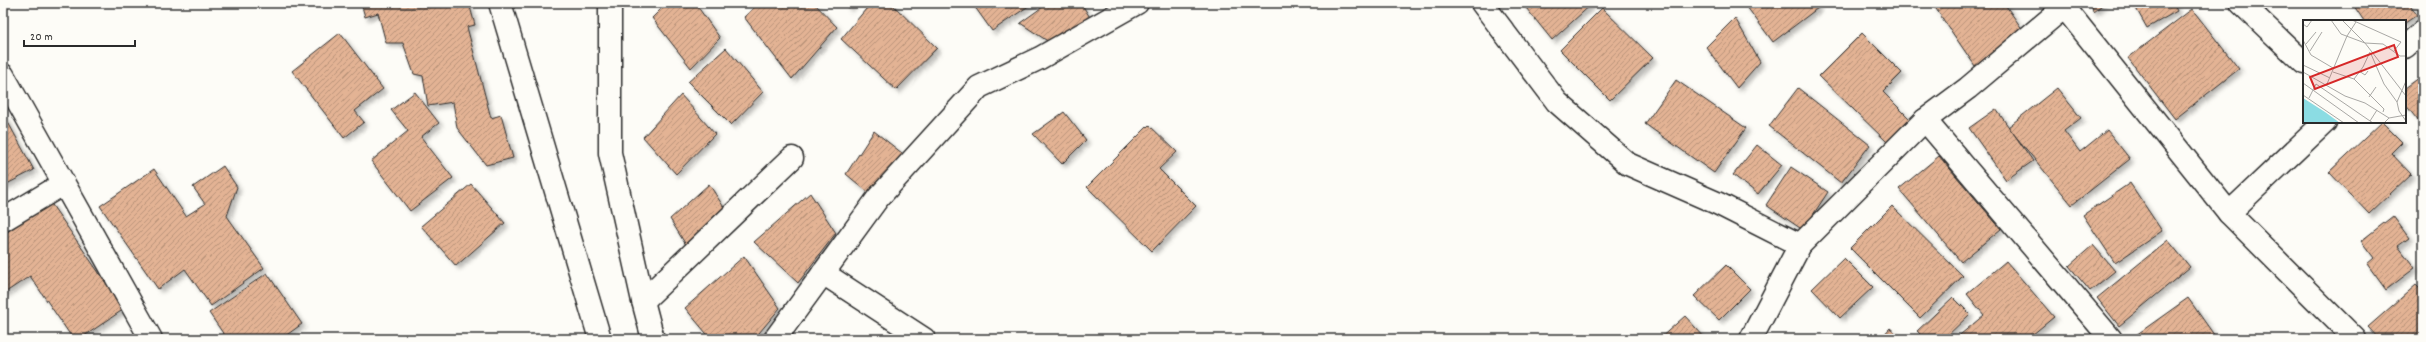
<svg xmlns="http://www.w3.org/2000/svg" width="2426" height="342" font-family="Dekko,sans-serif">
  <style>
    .building { fill: url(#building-hatch); stroke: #2b2b2b; filter: url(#shadow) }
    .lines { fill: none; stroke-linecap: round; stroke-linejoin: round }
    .minor-casing { stroke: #2b2b2b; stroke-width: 25 }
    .major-casing { stroke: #2b2b2b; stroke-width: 25 }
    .minor { stroke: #fdfcf7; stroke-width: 22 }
    .major { stroke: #fdfcf7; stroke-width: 22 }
    .inset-road { fill: none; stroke: #a9a8a5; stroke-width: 1 }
    .view { fill: #d62828; fill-opacity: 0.15; stroke: #d62828; stroke-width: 2 }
    .inset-edge { fill: none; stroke: #2b2b2b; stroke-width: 2 }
  </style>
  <defs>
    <pattern id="building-hatch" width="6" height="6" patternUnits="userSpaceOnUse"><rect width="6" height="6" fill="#e3b394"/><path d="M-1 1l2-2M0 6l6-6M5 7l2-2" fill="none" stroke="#b89279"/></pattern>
    <filter id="shadow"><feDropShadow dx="3.5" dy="3.5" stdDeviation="2" flood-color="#0004"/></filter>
  </defs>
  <rect width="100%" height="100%" fill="#fdfcf7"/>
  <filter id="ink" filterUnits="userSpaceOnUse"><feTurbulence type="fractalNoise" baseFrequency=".025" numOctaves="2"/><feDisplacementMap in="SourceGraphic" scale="8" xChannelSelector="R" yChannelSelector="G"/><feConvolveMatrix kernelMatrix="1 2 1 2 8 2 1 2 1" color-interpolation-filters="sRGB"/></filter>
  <g filter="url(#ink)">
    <g class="building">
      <polygon points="361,3 469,3 475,25 467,27 491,118 501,115 513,158 486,165 457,128 453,102 428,106 423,76 414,74 403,43 386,43 378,13 365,17"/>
      <polygon points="667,3 695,3 720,38 691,68 652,18"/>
      <polygon points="759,3 814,3 837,27 792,79 744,17"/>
      <polygon points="845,3 854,3 848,8"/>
      <polygon points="871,3 891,3 937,48 896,90 841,39"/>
      <polygon points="972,3 1033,3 992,31"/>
      <polygon points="1048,3 1081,3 1091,19 1049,42 1020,23"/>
      <polygon points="1522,3 1593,3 1552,40"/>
      <polygon points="1744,3 1815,3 1818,8 1773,42"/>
      <polygon points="1938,3 2004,3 2025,33 1975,66 1934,6"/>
      <polygon points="2091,3 2105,3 2093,12"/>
      <polygon points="2133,3 2173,3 2177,11 2147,28"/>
      <polygon points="2352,3 2409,3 2417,15 2405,23 2364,21"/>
      <polygon points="1602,8 1653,58 1610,100 1560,50"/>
      <polygon points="2192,9 2239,69 2175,119 2128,58"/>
      <polygon points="1735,18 1760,62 1737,88 1706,47"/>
      <polygon points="340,33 383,89 355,111 364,122 344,138 292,71"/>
      <polygon points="1862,33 1902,73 1883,92 1910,119 1887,142 1819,76"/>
      <polygon points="726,48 763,92 731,125 688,82"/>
      <polygon points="2423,75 2423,127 2405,104 2405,88"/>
      <polygon points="1676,80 1746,128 1714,173 1645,124"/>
      <polygon points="1798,88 1870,145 1841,183 1769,126"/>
      <polygon points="2057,88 2081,118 2064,131 2080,152 2107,130 2130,159 2072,205 2008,127"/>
      <polygon points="415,92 439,123 421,137 453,178 410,211 371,161 408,131 391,110"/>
      <polygon points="681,95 715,134 676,174 643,137"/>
      <polygon points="1996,109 2033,161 2006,180 1969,128"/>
      <polygon points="1064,112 1086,140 1062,164 1033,134"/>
      <polygon points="3,113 34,170 3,186"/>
      <polygon points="2382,122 2402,142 2391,153 2411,174 2369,214 2329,172"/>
      <polygon points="1149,125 1177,152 1159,169 1196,206 1152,251 1087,187"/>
      <polygon points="874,131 907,157 870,194 846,174"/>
      <polygon points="1757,145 1782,165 1758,194 1733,175"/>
      <polygon points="1939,156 2001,229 1961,262 1899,189"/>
      <polygon points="223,166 237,187 227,216 264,268 211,306 185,269 158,289 100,206 154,169 186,216 205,204 193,187"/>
      <polygon points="1791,167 1828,192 1803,230 1766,205"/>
      <polygon points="2130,183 2162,231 2115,263 2083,215"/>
      <polygon points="471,184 505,223 456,266 421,226"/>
      <polygon points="709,184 725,209 686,245 670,219"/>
      <polygon points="810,193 836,233 798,283 754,242"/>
      <polygon points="50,202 124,309 80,339 73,339 30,276 3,294 3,235"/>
      <polygon points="1892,206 1963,276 1920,318 1850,248"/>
      <polygon points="2393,216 2409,238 2398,246 2415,268 2386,290 2367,264 2374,258 2361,241"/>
      <polygon points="2168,240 2190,267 2119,326 2097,298"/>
      <polygon points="2093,245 2115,271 2090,291 2069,266"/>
      <polygon points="744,256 780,308 754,339 711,339 685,308"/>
      <polygon points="1844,258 1873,287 1840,318 1812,289"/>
      <polygon points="2006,261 2054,317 2027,339 1955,339 1984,315 1967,294"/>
      <polygon points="1726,265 1750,289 1719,320 1694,296"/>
      <polygon points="267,273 302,324 281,339 227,339 209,313"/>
      <polygon points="2416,285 2423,292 2423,339 2379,339 2368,327"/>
      <polygon points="1953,297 1970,314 1944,339 1925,339 1917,331"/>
      <polygon points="2188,298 2217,339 2139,339 2136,335"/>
      <polygon points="1685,316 1706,339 1659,339"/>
      <polygon points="1890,328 1903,339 1880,339"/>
    </g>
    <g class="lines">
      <defs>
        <g id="minor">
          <polyline points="610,3 610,153 643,301 653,339"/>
          <polyline points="1482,3 1557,102 1628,164 1719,204 1800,245"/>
          <polyline points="2061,3 2229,213 2355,339"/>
          <polyline points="2241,3 2304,63"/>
          <polyline points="2405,47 2423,31"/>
          <polyline points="3,75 151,339"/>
          <polyline points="1925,120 2111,339"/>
          <polyline points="2229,213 2325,122"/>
          <polyline points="3,220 63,184"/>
          <polyline points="823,273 924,339"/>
          <polyline points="643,301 792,158"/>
          <polyline points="775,339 878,198 979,87 1040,58 1137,3"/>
          <polyline points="1751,339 1800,245 1925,120 1968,88 2063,8"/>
        </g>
        <polyline id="major" points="500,3 600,339"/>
      </defs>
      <use href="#minor" class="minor-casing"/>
      <use href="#major" class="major-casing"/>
      <use href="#minor" class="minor"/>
      <use href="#major" class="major"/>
    </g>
  </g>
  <g transform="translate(2303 20)">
    <rect width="103" height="103" fill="#fdfcf7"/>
    <path d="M 0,78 L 22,92 L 37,103 L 0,103 Z" fill="#8bdce3"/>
    <path class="inset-road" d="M 28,0 L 38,14 L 62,23 L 80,24 L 97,36 L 103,36M 39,0 L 62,23 L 103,76M 49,0 L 98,22 L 91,31M 0,4 L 4,7 L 9,0M 0,20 L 8,35 L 30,48M 3,24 L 13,12M 7,31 L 19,12M 68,34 L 81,64 L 94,82M 0,45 L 27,58M 56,51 L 62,55 L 65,51M 0,52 L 42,76 L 62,83 L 86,98M 30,52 L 51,59 L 81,89 L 80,92M 51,59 L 60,47 L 67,32M 103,61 L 94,82 L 96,91 L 103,101M 0,63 L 56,103M 24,64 L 44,16 L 53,2M 0,75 L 41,103M 66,77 L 73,67M 6,78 L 13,64 L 70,103M 67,101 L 74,90M 81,103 L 86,98 L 103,95"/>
    <path class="view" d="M 91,25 L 95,37 L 12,69 L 7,57 Z"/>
    <rect width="103" height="103" class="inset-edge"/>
  </g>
  <rect width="2426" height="342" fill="none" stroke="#fdfcf7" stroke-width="16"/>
  <rect x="8" y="8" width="2410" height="326" fill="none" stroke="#2b2b2b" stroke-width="1.5" filter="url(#ink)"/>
  <path d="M24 40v6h111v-6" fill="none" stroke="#2b2b2b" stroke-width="2"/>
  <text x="30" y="40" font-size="12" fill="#2b2b2b" stroke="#fdfcf7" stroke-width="3" paint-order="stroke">20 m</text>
</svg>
